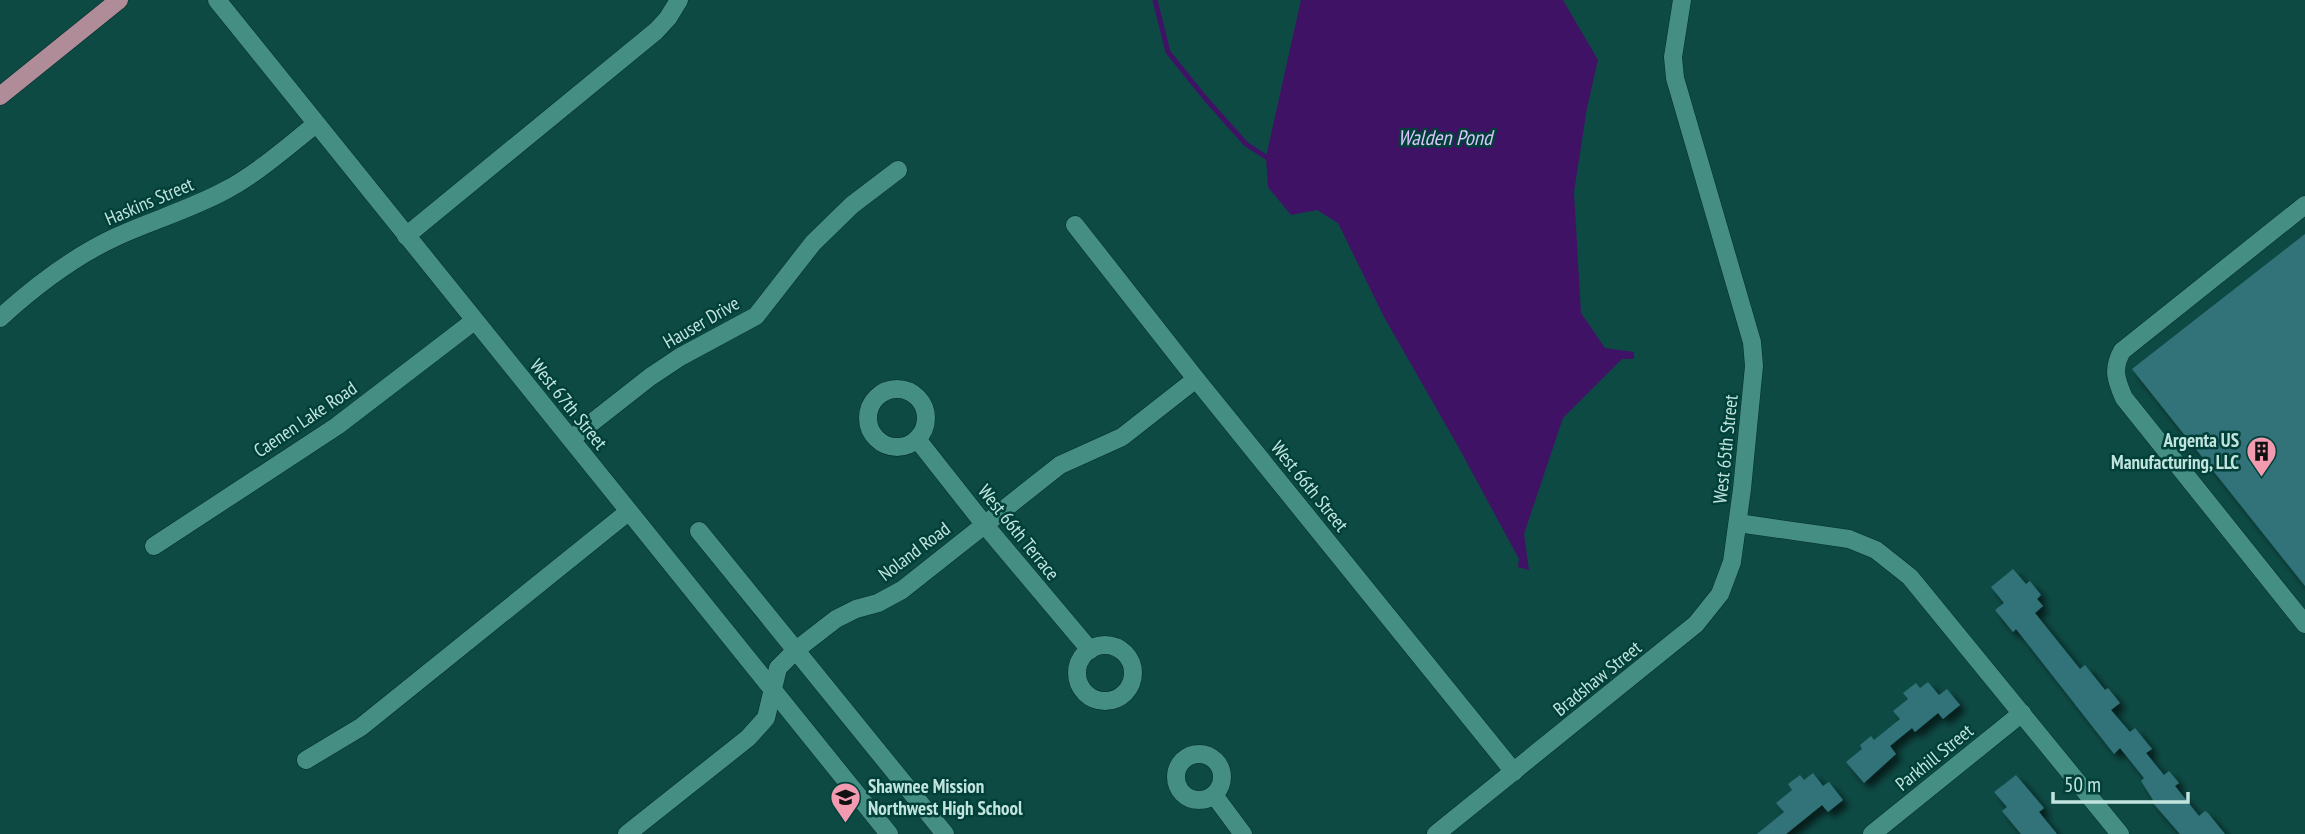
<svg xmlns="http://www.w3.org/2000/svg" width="2305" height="834" font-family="'PT Sans Narrow',sans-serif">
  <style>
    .water { fill: #3f1265 }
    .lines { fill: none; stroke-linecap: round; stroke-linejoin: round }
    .stream { stroke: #3f1265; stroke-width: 5 }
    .building { fill: #307279; filter: url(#shadow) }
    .minor-casing { stroke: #042e29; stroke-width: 19 }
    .major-casing { stroke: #042e29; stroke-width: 19 }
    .minor { stroke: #458e84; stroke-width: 18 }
    .major { stroke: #b08c99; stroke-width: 18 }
    .labels { text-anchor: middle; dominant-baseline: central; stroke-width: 5; stroke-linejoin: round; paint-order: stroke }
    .street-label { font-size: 19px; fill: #c1e4de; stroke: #004039 }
    .poi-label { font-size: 19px; font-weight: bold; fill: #c1e4de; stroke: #004039; text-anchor: end }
    .water-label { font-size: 21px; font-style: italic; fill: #dcc5fc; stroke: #004039 }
  </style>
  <defs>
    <filter id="shadow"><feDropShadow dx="6" dy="6" stdDeviation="3.5" flood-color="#0009"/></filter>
  </defs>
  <rect width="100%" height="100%" fill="#0e4a44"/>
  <polygon class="water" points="1301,0 1563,0 1598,60 1587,108 1574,192 1581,313 1605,348 1634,352 1634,359 1622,359 1563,418 1524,534 1529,570 1518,567 1519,559 1459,448 1384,317 1338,223 1317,210 1291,215 1268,187 1266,157"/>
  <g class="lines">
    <polyline class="stream" points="1155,0 1168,52 1205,98 1246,144 1266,157"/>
  </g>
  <g class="building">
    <polygon points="2305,234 2305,586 2132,369"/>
    <polygon points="2013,569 2026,584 2030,581 2041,595 2037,599 2043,606 2035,613 2080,669 2085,665 2105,690 2108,688 2120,703 2111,710 2130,732 2135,728 2152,749 2146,753 2164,775 2169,771 2179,783 2175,786 2199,816 2205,811 2208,813 2225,834 2180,834 2152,802 2153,800 2141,781 2144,778 2120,748 2114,754 2016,629 2013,632 1995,610 2004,603 1991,587"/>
    <polygon points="1928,682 1939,695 1947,689 1960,705 1943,719 1938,713 1915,732 1912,728 1890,746 1896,754 1864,783 1846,762 1862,749 1860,745 1871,736 1874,740 1900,719 1893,711 1908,699 1903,693 1916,683 1920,688"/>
    <polygon points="1813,773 1823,786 1829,782 1843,800 1828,812 1822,805 1786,834 1757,834 1784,812 1776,803 1792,790 1788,784 1800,775 1804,780"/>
    <polygon points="2016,775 2044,808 2039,812 2057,834 2021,834 2002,811 2007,807 1994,792"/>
  </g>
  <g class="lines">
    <defs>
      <g id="minor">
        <polyline points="217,0 889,834"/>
        <path d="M 2305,205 L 2122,351 C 2112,369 2116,380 2124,398 L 2305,624"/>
        <polyline points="1075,225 1196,379 1514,772"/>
        <polyline points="406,236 656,31 668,18 679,0"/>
        <path d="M 0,318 C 35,286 74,256 118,236 C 153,220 191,209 226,190 C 258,173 287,147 316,124"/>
        <circle cx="897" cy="418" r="29"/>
        <polyline points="571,439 650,377 680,357 756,316 813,243 852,205 898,170"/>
        <polyline points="917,439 984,524 1090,650"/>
        <polyline points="1738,523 1849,539 1876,550 1910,577 2120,834"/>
        <polyline points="699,531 945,834"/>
        <polyline points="154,546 337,426 474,321"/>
        <circle cx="1105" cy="673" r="28"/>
        <circle cx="1199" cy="777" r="23"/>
        <polyline points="306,760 361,727 628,512"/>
        <polyline points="1214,795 1243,834"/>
        <polyline points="627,834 748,738 766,718 778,668 796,650 836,619 856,609 878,603 902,590 1060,465 1122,437 1196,379"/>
        <polyline points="1436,834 1696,624 1720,594 1732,562 1742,489 1754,366 1752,342 1675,78 1673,57 1682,0"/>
        <polyline points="1872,834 2022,713"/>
      </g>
      <polyline id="major" points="0,96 119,0"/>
    </defs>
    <use href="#minor" class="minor-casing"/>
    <use href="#major" class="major-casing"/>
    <use href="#minor" class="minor"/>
    <use href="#major" class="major"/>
  </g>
  <defs>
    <symbol id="building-pin" viewBox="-11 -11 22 30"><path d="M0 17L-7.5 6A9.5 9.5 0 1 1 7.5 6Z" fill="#f29aaf" stroke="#004039"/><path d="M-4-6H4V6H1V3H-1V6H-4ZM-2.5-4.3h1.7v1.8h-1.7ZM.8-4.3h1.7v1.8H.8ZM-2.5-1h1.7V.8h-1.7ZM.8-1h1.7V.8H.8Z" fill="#111"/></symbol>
    <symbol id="school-pin" viewBox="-11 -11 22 30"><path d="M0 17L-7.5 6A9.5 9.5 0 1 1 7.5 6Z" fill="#f29aaf" stroke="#004039"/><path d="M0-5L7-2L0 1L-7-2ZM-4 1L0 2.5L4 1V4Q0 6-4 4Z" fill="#111"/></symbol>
  </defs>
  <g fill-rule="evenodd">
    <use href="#building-pin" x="2244" y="434" width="35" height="47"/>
    <use href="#school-pin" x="828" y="780" width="35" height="47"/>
  </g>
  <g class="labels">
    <g class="street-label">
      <text transform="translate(149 201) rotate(-23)">Haskins Street</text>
      <text transform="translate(701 322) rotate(-30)">Hauser Drive</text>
      <text transform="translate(569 404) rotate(51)">West 67th Street</text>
      <text transform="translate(305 419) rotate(-34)">Caenen Lake Road</text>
      <text transform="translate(1725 449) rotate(-84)">West 65th Street</text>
      <text transform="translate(1310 486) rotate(51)">West 66th Street</text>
      <text transform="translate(1019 532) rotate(51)">West 66th Terrace</text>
      <text transform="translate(914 551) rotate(-37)">Noland Road</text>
      <text transform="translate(1597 678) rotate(-39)">Bradshaw Street</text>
      <text transform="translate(1934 757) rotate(-39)">Parkhill Street</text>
    </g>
    <g class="poi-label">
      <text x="2239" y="440">Argenta US<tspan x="2239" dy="22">Manufacturing, LLC</tspan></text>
      <text x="868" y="786" text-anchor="start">Shawnee Mission<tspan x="868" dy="22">Northwest High School</tspan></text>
    </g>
    <g class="water-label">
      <text x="1445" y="137">Walden Pond</text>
    </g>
  </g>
  <path d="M2053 792v10h135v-10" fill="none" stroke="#c1e4de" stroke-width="3.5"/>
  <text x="2064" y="792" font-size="21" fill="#c1e4de" stroke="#004039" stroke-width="5" paint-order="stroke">50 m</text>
</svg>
